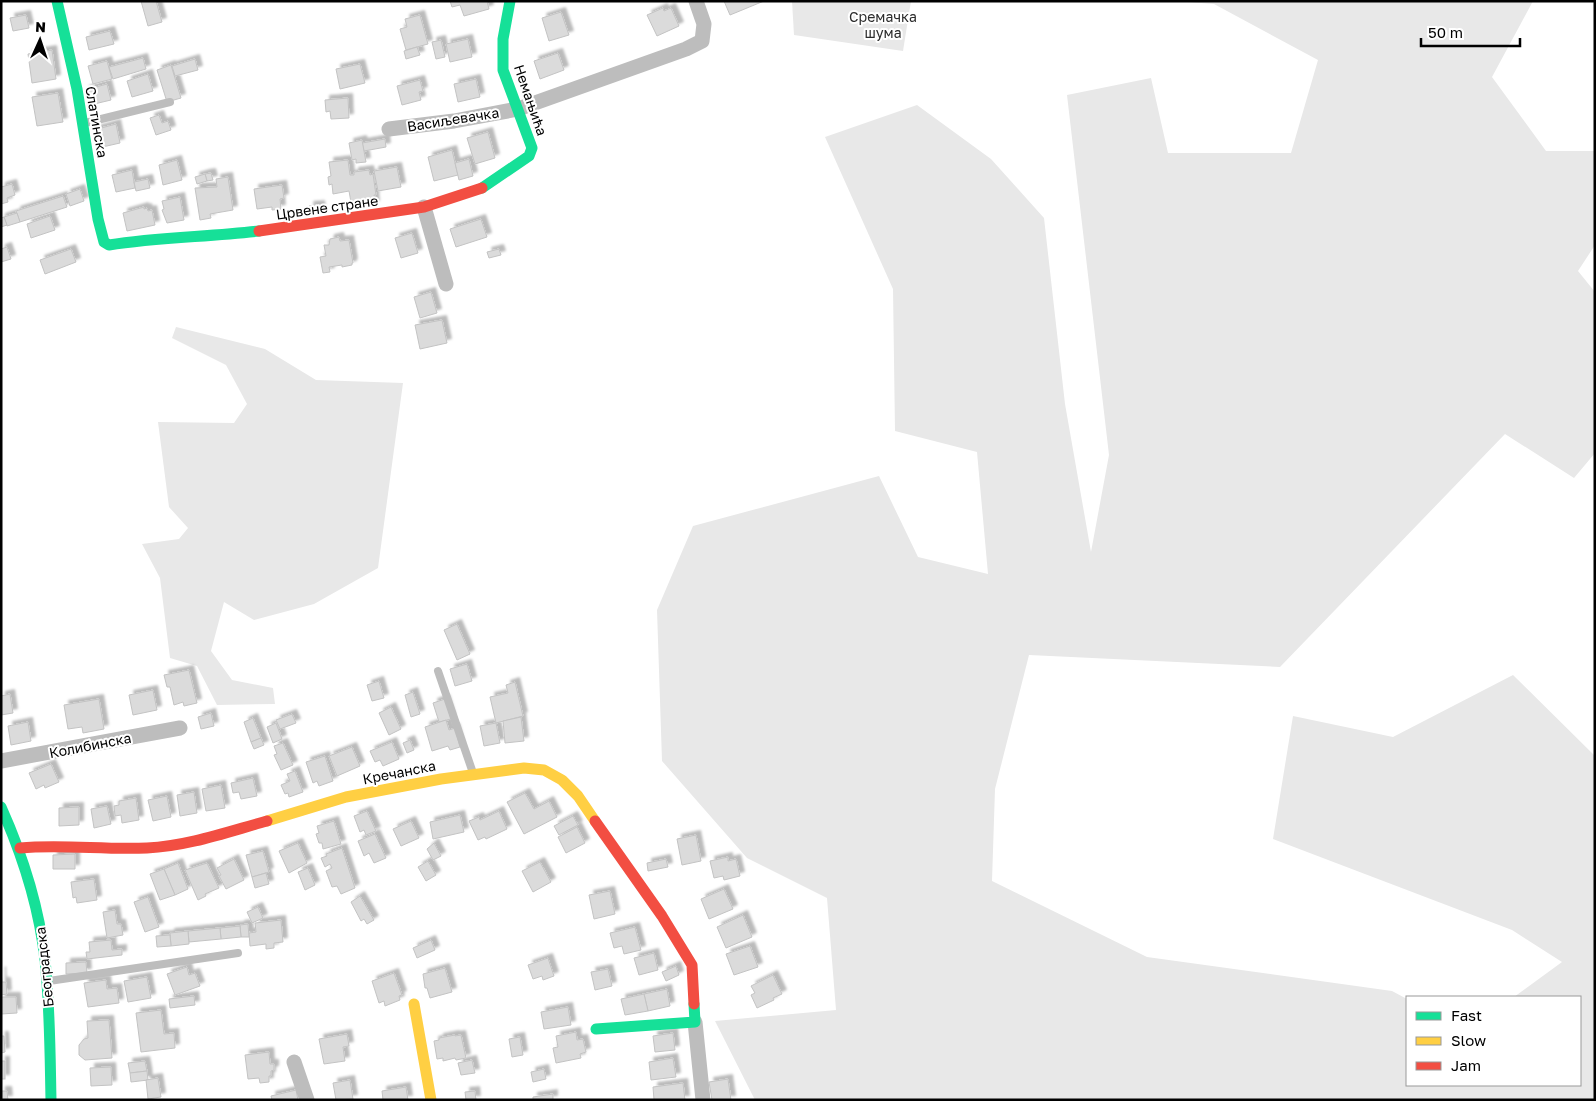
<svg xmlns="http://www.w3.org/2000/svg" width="1596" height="1101" font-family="'Golos Text',sans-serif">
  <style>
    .green { fill: #e8e8e8 }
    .building { fill: #dbdbdb; stroke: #c3c3c3; filter: url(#shadow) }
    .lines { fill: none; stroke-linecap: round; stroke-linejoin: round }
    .lane { stroke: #bdbdbd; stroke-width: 8 }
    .street { stroke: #bdbdbd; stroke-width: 15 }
    .fast { stroke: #16e098; stroke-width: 11 }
    .slow { stroke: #ffcf43; stroke-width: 11 }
    .jam { stroke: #f24e42; stroke-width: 11 }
    .labels { text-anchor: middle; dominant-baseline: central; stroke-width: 4; stroke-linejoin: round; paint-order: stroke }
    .park-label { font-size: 14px; fill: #2c2c2c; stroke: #fff }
    .street-label { font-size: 14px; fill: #000; stroke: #fff }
  </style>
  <defs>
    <filter id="shadow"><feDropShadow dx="4.5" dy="-4.5" stdDeviation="1" flood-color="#0004"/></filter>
  </defs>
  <rect width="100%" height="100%" fill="#fff"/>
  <g class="green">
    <polygon points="792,1 911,1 903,51 794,35"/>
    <polygon points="1174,1 1533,1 1492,77 1546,151 1595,151 1595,245 1578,271 1595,292 1595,453 1574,478 1505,434 1280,667 1029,655 995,789 992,881 1147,957 1392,991 1407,999 1407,1085 1580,1085 1580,997 1514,997 1562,962 1512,930 1273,839 1293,716 1393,737 1513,675 1595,756 1595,1100 755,1100 715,1021 836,1010 827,898 747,858 662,761 657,610 693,526 879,476 918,557 988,574 977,452 895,431 893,289 825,137 917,105 991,159 1044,218 1065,404 1091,552 1109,455 1067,95 1151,78 1168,153 1291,153 1318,60 1214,4"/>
    <polygon points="176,327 265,349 316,380 403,383 378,568 314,604 254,620 224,602 211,651 232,680 273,688 275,704 217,705 197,666 170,658 160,578 142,544 179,539 188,528 169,507 158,422 234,423 247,404 226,365 172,338"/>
  </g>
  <g class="building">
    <polygon points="141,1 156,1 162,22 148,26"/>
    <polygon points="450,1 487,1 489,9 464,16 460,5 452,7"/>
    <polygon points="724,1 764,1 730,15"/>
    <polygon points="663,8 664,11 671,8 679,26 657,36 647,15"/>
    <polygon points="561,12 569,35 549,41 542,18"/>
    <polygon points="26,15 29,28 13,31 10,18"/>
    <polygon points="420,15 428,44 406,50 400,29 407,27 405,19"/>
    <polygon points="110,31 114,44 89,50 86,37"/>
    <polygon points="468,39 472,57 450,62 446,44"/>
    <polygon points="441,40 445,57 436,59 432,42"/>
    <polygon points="417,47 420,55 406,59 404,51"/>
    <polygon points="52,50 56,79 32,83 28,54"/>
    <polygon points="558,53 564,70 540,79 534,61"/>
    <polygon points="143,58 146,69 113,79 109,67"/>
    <polygon points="195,59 198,70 175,76 172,66"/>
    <polygon points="107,61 112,79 93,84 88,66"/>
    <polygon points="360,64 365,83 340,89 336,69"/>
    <polygon points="171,65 181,98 167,102 157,70"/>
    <polygon points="148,74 153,91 132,97 127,81"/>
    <polygon points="476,79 480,97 458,102 454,84"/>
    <polygon points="420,80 423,91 419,92 421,100 402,105 397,86"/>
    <polygon points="107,84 111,100 90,105 85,90"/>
    <polygon points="58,93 63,122 37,126 32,97"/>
    <polygon points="348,98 349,118 331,119 330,111 326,112 325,100"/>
    <polygon points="159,115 162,123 168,121 171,130 156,135 150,118"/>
    <polygon points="116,124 120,143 98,148 94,130"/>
    <polygon points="488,132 495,158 475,164 467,138"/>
    <polygon points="385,139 386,147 364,151 362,143"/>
    <polygon points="362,140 366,162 356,163 356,159 352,160 349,143"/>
    <polygon points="452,150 458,175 434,181 428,157"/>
    <polygon points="469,159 473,176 459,180 455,163"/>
    <polygon points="177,160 182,180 163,185 159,165"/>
    <polygon points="348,160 350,175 354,175 354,172 369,170 370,175 373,174 376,195 374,195 375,205 352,208 349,191 333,194 332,184 329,185 328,177 331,176 329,162"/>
    <polygon points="397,167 401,187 378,191 374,171"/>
    <polygon points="132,170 135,188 116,192 112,175"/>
    <polygon points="211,173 213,180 207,181 205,174"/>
    <polygon points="205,174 207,181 197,184 195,177"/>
    <polygon points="228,177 233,210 210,214 211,218 200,220 195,188 217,187 216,179"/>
    <polygon points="148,179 150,188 136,191 134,182"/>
    <polygon points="12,184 15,195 7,198 8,202 1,204 1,187"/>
    <polygon points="282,185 284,198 280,199 281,209 272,210 272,207 257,209 254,189"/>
    <polygon points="80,189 84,201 70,206 66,194"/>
    <polygon points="63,196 67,207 20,222 16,211"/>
    <polygon points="180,197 184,220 167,223 162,210 164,209 162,201"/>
    <polygon points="320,205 321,213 310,215 309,206"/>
    <polygon points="144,207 144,209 147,208 148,211 152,210 155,225 127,231 123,213"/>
    <polygon points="17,213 20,222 7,226 4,217"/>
    <polygon points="50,216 55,230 31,238 27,224"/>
    <polygon points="4,217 7,225 1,227 1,218"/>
    <polygon points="481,219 487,237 456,247 450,229"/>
    <polygon points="412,233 418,253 401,258 395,238"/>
    <polygon points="339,237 340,241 349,240 353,263 352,263 352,265 342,267 342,265 329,267 330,272 323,273 320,257 326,256 324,245 329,245 330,239"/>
    <polygon points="7,247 11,259 1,262 1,249"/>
    <polygon points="71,249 76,262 45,274 40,260"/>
    <polygon points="499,249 501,255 489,258 487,252"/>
    <polygon points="431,292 437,313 420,318 414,297"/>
    <polygon points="442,320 447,343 420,349 415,325"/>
    <polygon points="457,624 470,654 457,660 444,630"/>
    <polygon points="467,664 472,681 455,686 450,669"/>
    <polygon points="189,670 197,703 184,706 183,702 174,705 170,687 167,687 164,675"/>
    <polygon points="379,681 384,698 372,701 367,685"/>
    <polygon points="515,682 523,716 496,723 490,697 508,693 506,685"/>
    <polygon points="153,690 157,710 133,715 129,695"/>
    <polygon points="413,692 420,714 411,717 405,695"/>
    <polygon points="10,694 13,713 1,715 1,696"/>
    <polygon points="99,699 104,729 83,733 82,727 68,729 64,705"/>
    <polygon points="445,699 451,719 439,722 433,703"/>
    <polygon points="391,707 401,729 389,735 379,713"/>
    <polygon points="211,713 214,726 201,729 198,717"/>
    <polygon points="292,714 296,723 280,729 276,720"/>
    <polygon points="521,717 524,741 505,743 503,721"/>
    <polygon points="253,718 261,738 251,742 244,722"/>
    <polygon points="446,720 449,730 455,728 460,747 450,750 448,746 432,751 425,727"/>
    <polygon points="28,722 31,741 11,745 8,726"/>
    <polygon points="276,723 282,739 273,743 267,727"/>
    <polygon points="496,723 500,743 484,746 480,726"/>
    <polygon points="261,738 264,745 254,749 251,742"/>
    <polygon points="410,740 414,750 407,753 403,743"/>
    <polygon points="392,742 399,759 383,766 380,760 375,762 370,751"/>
    <polygon points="283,743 293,765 281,770 274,755 277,754 274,746"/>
    <polygon points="352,747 360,766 337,776 329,756"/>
    <polygon points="325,756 333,781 319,786 317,781 313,783 306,762"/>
    <polygon points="51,764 59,782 45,788 44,785 36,789 29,773"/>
    <polygon points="295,771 303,792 289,797 288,793 285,794 281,785 290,781 287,774"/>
    <polygon points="253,778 257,796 241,799 239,792 233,793 231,783"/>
    <polygon points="221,785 225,808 206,811 202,789"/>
    <polygon points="194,792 197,813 180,816 177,795"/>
    <polygon points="525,793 534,809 549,801 557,817 524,834 507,802"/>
    <polygon points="167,796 171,817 153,821 148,800"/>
    <polygon points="136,798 139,820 122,823 121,815 115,816 114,806 119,805 119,801"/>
    <polygon points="107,806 111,824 94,828 91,809"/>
    <polygon points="79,807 79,825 59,826 59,808"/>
    <polygon points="367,811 376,831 366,835 364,830 360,832 354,816"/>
    <polygon points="499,811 507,829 486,839 485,837 478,840 469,821 479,817 480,820"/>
    <polygon points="460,815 464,832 433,839 430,822"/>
    <polygon points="573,816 578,825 559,835 554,826"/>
    <polygon points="334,821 341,844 323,849 322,843 319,843 316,834 319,833 317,826"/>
    <polygon points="411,821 419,838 401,846 393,829"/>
    <polygon points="577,827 585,843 566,853 558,837"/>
    <polygon points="375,834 386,858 374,863 369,853 364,856 358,841"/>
    <polygon points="696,835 701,861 682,865 677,839"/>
    <polygon points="298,843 307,863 289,873 279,851"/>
    <polygon points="434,843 441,856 433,860 427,849"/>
    <polygon points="342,848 355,888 341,894 337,886 332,887 326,871 332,868 330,864 325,867 321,858 327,856 326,854"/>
    <polygon points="263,851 269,872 252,877 246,855"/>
    <polygon points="75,854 75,869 53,869 53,855"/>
    <polygon points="728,857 728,861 736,859 740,876 724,880 723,876 714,878 710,861"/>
    <polygon points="234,859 244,880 226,889 219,876 221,875 217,868"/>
    <polygon points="666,859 668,867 648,871 647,863"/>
    <polygon points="428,861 436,875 426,881 418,867"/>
    <polygon points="540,862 551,882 533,892 522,871"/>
    <polygon points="178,863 188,889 175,895 164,869"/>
    <polygon points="207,863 219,888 205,894 206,896 198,900 185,870"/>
    <polygon points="308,868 315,885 305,890 298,872"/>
    <polygon points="164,869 175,895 160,900 150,874"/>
    <polygon points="266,873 269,884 255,888 252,877"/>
    <polygon points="94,879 97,900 77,903 76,897 73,898 71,882"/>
    <polygon points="724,889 733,909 709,919 701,899"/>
    <polygon points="610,891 615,914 594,919 589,895"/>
    <polygon points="360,896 374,920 367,924 364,919 361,921 351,902"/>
    <polygon points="148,897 159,927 145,932 134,902"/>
    <polygon points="258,907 263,918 252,923 247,912"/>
    <polygon points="115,910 117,924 121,924 123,935 107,938 103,912"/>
    <polygon points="743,915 752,937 726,948 717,927"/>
    <polygon points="281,920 283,942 274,943 274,948 266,949 266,944 250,946 249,933 256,932 255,923"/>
    <polygon points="248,924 249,937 241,937 240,925"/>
    <polygon points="240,926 241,937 221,939 220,928"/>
    <polygon points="635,927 641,950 624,954 622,946 614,948 610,933"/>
    <polygon points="220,928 221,939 189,942 188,931"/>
    <polygon points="188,931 189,944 171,946 170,933"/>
    <polygon points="170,935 171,946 157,947 156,936"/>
    <polygon points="111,940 112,950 122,949 122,955 87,959 86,952 90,952 89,942"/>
    <polygon points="431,940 435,950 417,958 413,948"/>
    <polygon points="750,946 758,967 734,975 726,954"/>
    <polygon points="654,953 658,970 639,975 634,958"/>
    <polygon points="548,958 554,976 543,980 542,976 533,979 528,965"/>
    <polygon points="86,962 87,973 66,974 66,963"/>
    <polygon points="676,966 679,975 666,981 662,972"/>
    <polygon points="187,967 189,975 195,973 200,986 175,995 167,974"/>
    <polygon points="445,968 452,992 430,998 427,988 425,988 423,974"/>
    <polygon points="608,969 612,986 595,990 591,972"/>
    <polygon points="1,971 2,982 6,982 7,994 1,995"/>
    <polygon points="394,973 402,995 399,996 400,1000 385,1006 384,1001 379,1003 372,981"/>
    <polygon points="773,975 782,994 773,998 774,1000 757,1008 751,995 755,993 751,986"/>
    <polygon points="147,977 151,998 128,1002 124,981"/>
    <polygon points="106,980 107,989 117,988 119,1003 88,1007 84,983"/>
    <polygon points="667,989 670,1006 648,1011 644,994"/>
    <polygon points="644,994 648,1011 625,1015 621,999"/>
    <polygon points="194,996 195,1005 170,1008 169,999"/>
    <polygon points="1,997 16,997 17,1013 1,1014"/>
    <polygon points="568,1007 571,1025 544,1029 541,1012"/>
    <polygon points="161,1010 164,1034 174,1033 175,1048 141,1052 136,1013"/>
    <polygon points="109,1020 112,1058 85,1060 79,1055 79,1045 84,1039 88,1038 87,1021"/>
    <polygon points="576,1032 577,1040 583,1039 586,1052 580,1054 581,1058 556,1063 553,1048 558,1047 556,1036"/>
    <polygon points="673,1033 675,1050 655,1052 653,1036"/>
    <polygon points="347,1034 349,1046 343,1047 345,1061 324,1064 319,1039"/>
    <polygon points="455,1035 455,1036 461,1035 466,1058 456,1060 455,1058 443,1061 443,1058 437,1059 434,1041 439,1040 439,1038"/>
    <polygon points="1,1036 4,1036 5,1052 1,1053"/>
    <polygon points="520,1037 523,1055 512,1057 509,1039"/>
    <polygon points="269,1052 270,1064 274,1064 274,1070 271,1071 271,1076 269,1076 269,1082 260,1083 259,1078 248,1079 245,1055"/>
    <polygon points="673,1058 676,1077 651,1080 649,1062"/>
    <polygon points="472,1060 475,1073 461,1075 458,1063"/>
    <rect x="1" y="1061" width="4" height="18"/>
    <polygon points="145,1061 147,1071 130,1073 128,1063"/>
    <polygon points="111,1067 112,1085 91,1086 90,1068"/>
    <polygon points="544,1069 546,1079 533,1082 531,1072"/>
    <polygon points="147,1071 148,1080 131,1082 130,1073"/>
    <polygon points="158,1078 161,1097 148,1099 146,1080"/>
    <polygon points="728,1079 731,1100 712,1100 709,1082"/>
    <polygon points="350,1080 353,1099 336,1100 333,1083"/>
    <polygon points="683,1083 685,1100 654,1100 653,1087"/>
    <polygon points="406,1087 408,1100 383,1100 382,1091"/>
    <polygon points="296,1090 298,1100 272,1100 271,1096"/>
    <polygon points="1,1091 7,1091 8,1100 1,1100"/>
    <polygon points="475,1091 476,1100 466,1100 465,1092"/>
    <polygon points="553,1094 553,1100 533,1100 533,1097"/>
  </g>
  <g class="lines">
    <g class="lane">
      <polyline points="85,123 170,102"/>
      <polyline points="438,671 473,773"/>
      <polyline points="49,981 238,953"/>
    </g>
    <g class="street">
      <polyline points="389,129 454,121 518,109 686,49 702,41 704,24 696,1"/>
      <polyline points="424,207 446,284"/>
      <polyline points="1,761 180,728"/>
      <polyline points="695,1022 703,1100"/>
      <polyline points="294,1062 307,1100"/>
    </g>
    <g class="fast">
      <path d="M 57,1 L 77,89 L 98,219 L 104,242 L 109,245 C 158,237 209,237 259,231"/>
      <polyline points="482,188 529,156 532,148 503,70 503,39 510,1"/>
      <path d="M 1,807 C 23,856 39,906 45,960 C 50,1006 50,1053 51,1100"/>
      <polyline points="596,1029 695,1022 694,1004"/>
    </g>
    <g class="slow">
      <polyline points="267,821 346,797 441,779 524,768 544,770 562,780 578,796 595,821"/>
      <polyline points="414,1004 431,1100"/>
    </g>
    <g class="jam">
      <polyline points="259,231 424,207 482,188"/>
      <polyline points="595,821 662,916 692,965 694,1004"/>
      <path d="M 20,848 C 62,844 104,850 147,848 C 188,846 227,832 267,821"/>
    </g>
  </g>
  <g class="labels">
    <g class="park-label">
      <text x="883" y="16">Сремачка<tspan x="883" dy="16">шума</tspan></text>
    </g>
    <g class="street-label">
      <text transform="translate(531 100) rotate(71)">Немањића</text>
      <text transform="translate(453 119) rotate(-9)">Васиљевачка</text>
      <text transform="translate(97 122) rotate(80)">Слатинска</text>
      <text transform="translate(327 207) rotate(-8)">Црвене стране</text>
      <text transform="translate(90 745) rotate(-11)">Колибинска</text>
      <text transform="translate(399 772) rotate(-11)">Кречанска</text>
      <text transform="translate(44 967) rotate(-96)">Београдска</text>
    </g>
  </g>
  <rect width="1596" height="1101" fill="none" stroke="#000000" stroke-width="5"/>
  <rect x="1406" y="996" width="175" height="90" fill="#ffffff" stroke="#999999"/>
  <rect x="1416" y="1012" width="25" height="8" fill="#16e098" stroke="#999999"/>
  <text x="1451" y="1021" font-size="15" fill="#000000">Fast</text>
  <rect x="1416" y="1037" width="25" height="8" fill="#ffcf43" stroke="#999999"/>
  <text x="1451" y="1046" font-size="15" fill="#000000">Slow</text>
  <rect x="1416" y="1062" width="25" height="8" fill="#f24e42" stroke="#999999"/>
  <text x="1451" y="1071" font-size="15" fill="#000000">Jam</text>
  <g transform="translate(40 40) rotate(3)" stroke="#ffffff" stroke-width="4" paint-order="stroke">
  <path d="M0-4L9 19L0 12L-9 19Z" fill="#000000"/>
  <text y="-8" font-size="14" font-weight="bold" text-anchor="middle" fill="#000000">N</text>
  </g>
  <path d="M1421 38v8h99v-8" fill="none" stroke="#000000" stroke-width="2.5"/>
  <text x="1428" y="38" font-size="15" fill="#000000" stroke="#ffffff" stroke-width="4" paint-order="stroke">50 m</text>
</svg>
